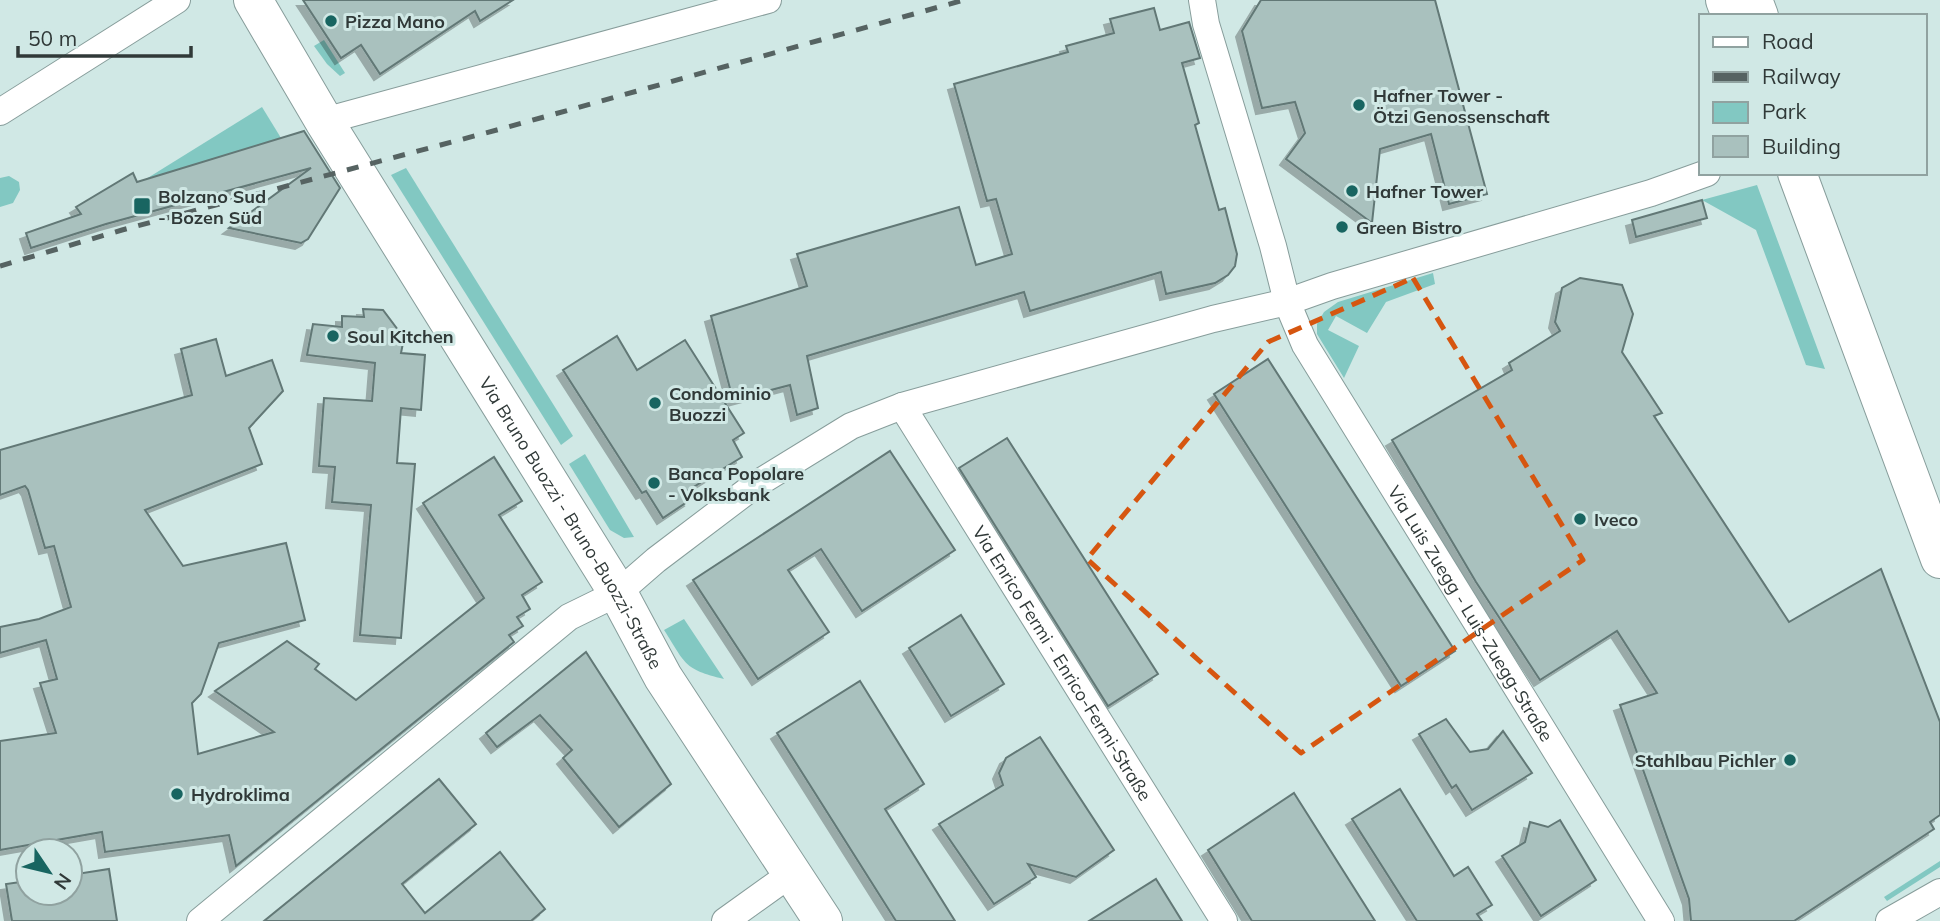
<svg xmlns="http://www.w3.org/2000/svg" width="1940" height="921" font-family="Mulish,sans-serif">
  <style>
    .green { fill: #82c8c2 }
    .building { fill: #a9c1be; stroke: #627876; stroke-width: 2; filter: url(#shadow) }
    .lines { fill: none; stroke-linecap: round; stroke-linejoin: round }
    .street-casing { stroke: #879d9b; stroke-width: 28 }
    .secondary-casing { stroke: #879d9b; stroke-width: 40 }
    .primary-casing { stroke: #879d9b; stroke-width: 40 }
    .highway-casing { stroke: #879d9b; stroke-width: 40 }
    .street { stroke: #fff; stroke-width: 26 }
    .secondary { stroke: #fff; stroke-width: 38 }
    .primary { stroke: #fff; stroke-width: 38 }
    .highway { stroke: #fff; stroke-width: 38 }
    .rail { stroke: #566362; stroke-width: 5; stroke-dasharray: 12 12; stroke-linecap: butt }
    .marked { fill: none; stroke: #d65610; stroke-width: 5; stroke-dasharray: 14 9; stroke-linejoin: round }
    .poi-dot { fill: #186561; stroke: #d0e8e5; stroke-width: 2.5 }
    .labels { text-anchor: middle; dominant-baseline: central; stroke-width: 6; stroke-linejoin: round; paint-order: stroke }
    .poi-label { font-size: 18px; font-weight: bold; fill: #303938; stroke: #d0e8e5; text-anchor: start }
    .street-label { font-size: 18px; fill: #303938; stroke: #d0e8e5 }
  </style>
  <defs>
    <filter id="shadow"><feDropShadow dx="-6" dy="6" stdDeviation="0" flood-color="#0004"/></filter>
  </defs>
  <rect width="100%" height="100%" fill="#d0e8e5"/>
  <g class="green">
    <polygon points="324,40 345,73 340,76 327,64 314,46"/>
    <polygon points="262,107 281,138 146,179"/>
    <polygon points="406,168 573,436 561,445 391,175"/>
    <polygon points="9,176 19,182 20,190 13,203 0,207 0,178"/>
    <polygon points="1757,185 1825,369 1806,365 1756,230 1702,200"/>
    <polygon points="1433,273 1435,284 1386,302 1367,333 1336,316 1328,330 1359,346 1344,378 1317,334 1317,324 1324,312 1338,302"/>
    <polygon points="585,454 634,537 624,538 610,530 569,464"/>
    <path d="M 684,619 L 724,679 C 683,669 686,664 664,630 Z"/>
    <polygon points="1940,861 1940,867 1887,901 1884,897"/>
  </g>
  <g class="building">
    <polygon points="303,0 513,0 480,21 475,11 380,74 361,45 341,58"/>
    <polygon points="1261,0 1435,0 1487,194 1449,204 1431,134 1380,149 1372,223 1286,159 1305,133 1295,102 1262,108 1242,31"/>
    <polygon points="1154,8 1160,30 1189,22 1200,58 1182,63 1199,123 1195,125 1219,210 1225,208 1237,254 1235,266 1228,275 1215,283 1166,294 1161,272 1030,311 1024,292 807,356 818,408 797,415 790,385 733,400 711,316 807,286 797,254 959,207 976,265 1012,254 996,199 987,201 954,84 1068,52 1066,46 1114,33 1110,19"/>
    <polygon points="304,131 340,188 308,239 301,243 229,228 311,168 106,224 31,248 26,233 81,214 76,207 133,173 137,182"/>
    <polygon points="1702,200 1707,218 1636,237 1632,220"/>
    <polygon points="1580,278 1622,285 1633,314 1622,352 1662,413 1654,416 1789,622 1881,569 1940,722 1940,815 1930,822 1934,829 1794,921 1691,921 1689,899 1620,705 1657,693 1617,631 1540,680 1476,582 1392,440 1512,370 1509,363 1560,331 1555,322 1562,288"/>
    <polygon points="363,309 383,310 404,338 401,353 425,355 421,410 401,408 397,463 415,464 401,638 360,635 371,505 332,502 335,467 319,466 324,398 372,401 375,363 307,355 313,324 342,327 342,316 364,317"/>
    <polygon points="617,336 637,370 685,340 744,433 733,440 742,457 684,493 690,500 663,518 646,491 642,493 563,370"/>
    <polygon points="216,339 226,376 272,360 283,391 249,428 262,464 145,510 183,566 286,543 305,620 219,643 201,694 192,703 198,754 274,732 215,691 287,641 319,664 315,669 356,700 484,598 423,503 494,457 522,501 499,515 542,582 522,595 530,609 517,617 523,626 509,635 514,642 236,866 229,835 105,852 102,832 0,850 0,741 56,733 40,683 57,679 46,640 0,653 0,627 39,619 71,607 54,546 45,548 28,490 25,486 0,495 0,450 192,395 181,349"/>
    <polygon points="1268,359 1455,651 1401,686 1214,394"/>
    <polygon points="1007,438 1158,674 1108,706 959,468"/>
    <polygon points="890,451 955,550 862,611 821,549 788,570 829,632 758,679 693,580"/>
    <polygon points="961,615 1004,684 951,716 909,648"/>
    <polygon points="586,652 671,784 619,827 563,758 572,750 540,715 497,747 486,733"/>
    <polygon points="860,681 924,784 885,809 955,921 896,921 777,733"/>
    <polygon points="1446,719 1470,752 1488,749 1503,731 1532,773 1472,810 1456,785 1452,788 1419,734"/>
    <polygon points="1040,737 1114,850 1076,877 1028,864 1036,877 994,904 939,824 1003,785 999,773 1006,758"/>
    <polygon points="439,779 476,824 402,884 425,913 500,852 545,909 531,921 264,921"/>
    <polygon points="1400,789 1454,876 1468,867 1492,905 1477,914 1482,921 1417,921 1352,819"/>
    <polygon points="1294,793 1375,921 1252,921 1208,850"/>
    <polygon points="1560,820 1596,880 1541,916 1502,856 1525,842 1530,822 1548,827"/>
    <polygon points="109,869 117,921 12,921 6,884 28,881 28,893 70,893 70,875"/>
    <polygon points="1156,879 1182,921 1089,921"/>
  </g>
  <g class="lines">
    <defs>
      <g id="street">
        <path id="s1" d="M 1202,0 L 1206,24 L 1273,246 L 1287,302 L 1305,345 L 1661,921"/>
        <polyline points="0,112 177,0"/>
        <polyline points="324,121 768,0"/>
        <path id="s2" d="M 902,406 L 1224,921"/>
        <polyline points="200,921 569,617 618,593 656,560 755,485 851,426 902,406 1213,319 1287,302 1332,286 1651,193 1707,173"/>
        <polyline points="725,921 792,873"/>
        <polyline points="1889,921 1940,892"/>
      </g>
      <g id="secondary">
        <path id="s3" d="M 253,0 L 324,121 L 618,593 L 663,677 L 823,921"/>
      </g>
      <g id="primary">
        <polyline points="1725,0 1731,16"/>
        <polyline points="1797,173 1940,559"/>
      </g>
      <polyline id="highway" points="1753,0 1759,16"/>
    </defs>
    <use href="#street" class="street-casing"/>
    <use href="#secondary" class="secondary-casing"/>
    <use href="#primary" class="primary-casing"/>
    <use href="#highway" class="highway-casing"/>
    <use href="#street" class="street"/>
    <use href="#secondary" class="secondary"/>
    <use href="#primary" class="primary"/>
    <use href="#highway" class="highway"/>
    <polyline class="rail" points="0,266 122,230 508,127 964,0"/>
  </g>
  <path class="marked" d="M 1413,278 L 1583,560 L 1301,753 L 1087,559 L 1268,342 Z"/>
  <g class="poi-dot">
    <circle cx="331" cy="21" r="7"/>
    <circle cx="1359" cy="105" r="7"/>
    <circle cx="1352" cy="191" r="7"/>
    <rect x="133" y="197" width="18" height="18" rx="3.5"/>
    <circle cx="1342" cy="227" r="7"/>
    <circle cx="333" cy="336" r="7"/>
    <circle cx="655" cy="403" r="7"/>
    <circle cx="654" cy="483" r="7"/>
    <circle cx="1580" cy="519" r="7"/>
    <circle cx="1790" cy="760" r="7"/>
    <circle cx="177" cy="794" r="7"/>
  </g>
  <g class="labels">
    <g class="poi-label">
      <text x="345" y="21">Pizza Mano</text>
      <text x="1373" y="95">Hafner Tower -<tspan x="1373" dy="21">Ötzi Genossenschaft</tspan></text>
      <text x="1366" y="191">Hafner Tower</text>
      <text x="158" y="196">Bolzano Sud<tspan x="158" dy="21">- Bozen Süd</tspan></text>
      <text x="1356" y="227">Green Bistro</text>
      <text x="347" y="336">Soul Kitchen</text>
      <text x="669" y="393">Condominio<tspan x="669" dy="21">Buozzi</tspan></text>
      <text x="668" y="473">Banca Popolare<tspan x="668" dy="21">- Volksbank</tspan></text>
      <text x="1594" y="519">Iveco</text>
      <text x="1776" y="760" text-anchor="end">Stahlbau Pichler</text>
      <text x="191" y="794">Hydroklima</text>
    </g>
    <g class="street-label">
      <text stroke="none"><textPath href="#s3" startOffset="612">Via Bruno Buozzi - Bruno-Buozzi-Straße</textPath></text>
      <text stroke="none"><textPath href="#s1" startOffset="676">Via Luis Zuegg - Luis-Zuegg-Straße</textPath></text>
      <text stroke="none"><textPath href="#s2" startOffset="303">Via Enrico Fermi - Enrico-Fermi-Straße</textPath></text>
    </g>
  </g>
  <rect x="1699" y="14" width="228" height="161" fill="#d0e8e5" stroke="#90a2a0" stroke-width="2"/>
  <rect x="1713" y="37" width="35" height="10" fill="#ffffff" stroke="#90a2a0" stroke-width="2"/>
  <text x="1762" y="49" font-size="21" fill="#303938">Road</text>
  <rect x="1713" y="72" width="35" height="10" fill="#566362" stroke="#90a2a0" stroke-width="2"/>
  <text x="1762" y="84" font-size="21" fill="#303938">Railway</text>
  <rect x="1713" y="102" width="35" height="21" fill="#82c8c2" stroke="#90a2a0" stroke-width="2"/>
  <text x="1762" y="119" font-size="21" fill="#303938">Park</text>
  <rect x="1713" y="136" width="35" height="21" fill="#a9c1be" stroke="#90a2a0" stroke-width="2"/>
  <text x="1762" y="154" font-size="21" fill="#303938">Building</text>
  <g transform="translate(49 872) rotate(125)"><circle r="33" fill="#d0e8e5" stroke="#90a2a0" stroke-width="2"/>
  <path d="M0-5L12 26L0 18L-12 26Z" fill="#186561"/>
  <text y="-10" font-size="19" font-weight="bold" text-anchor="middle" fill="#303938">N</text>
  </g>
  <path d="M18 46v10h173v-10" fill="none" stroke="#303938" stroke-width="3.5"/>
  <text x="28" y="46" font-size="21" fill="#303938" stroke="#d0e8e5" stroke-width="5" paint-order="stroke">50 m</text>
</svg>
